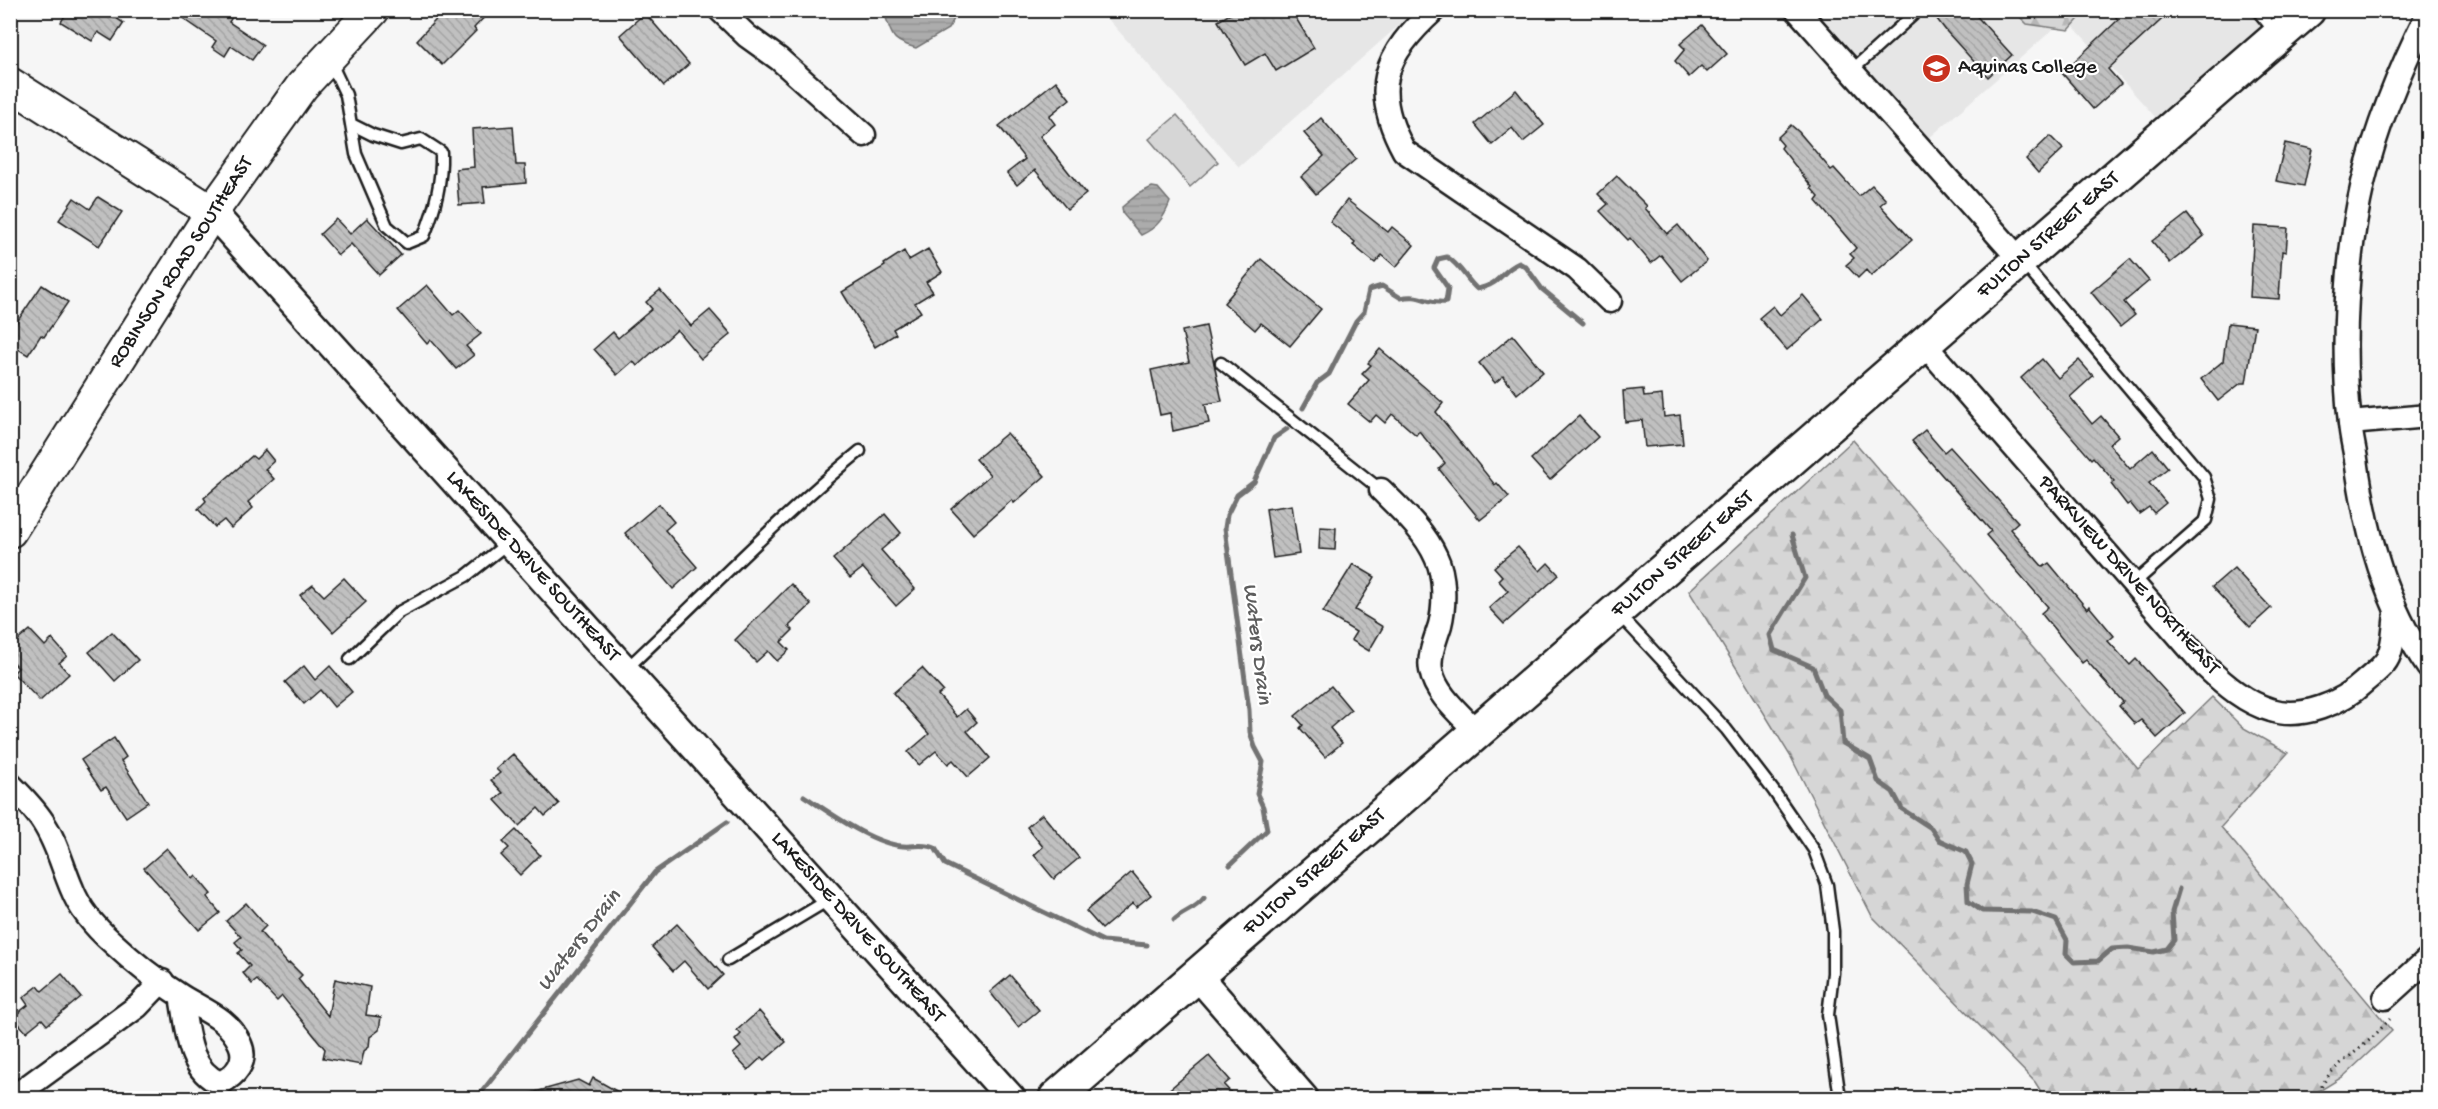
<svg xmlns="http://www.w3.org/2000/svg" width="2438" height="1109" font-family="'Gochi Hand',sans-serif">
  <style>
    .built { fill: #e6e6e6 }
    .forest { fill: url(#forest-firs); stroke: #797979; stroke-width: 1.5 }
    .pitch { fill: #d6d6d6; stroke: #797979; stroke-width: 1.5 }
    .water { fill: url(#water-rules); stroke: #727272; stroke-width: 1.5 }
    .lines { fill: none; stroke-linecap: round; stroke-linejoin: round }
    .stream { stroke: #727272; stroke-width: 5 }
    .building { fill: url(#building-back-hatch); stroke: #1c1c1c; stroke-width: 1.5 }
    .service-casing { stroke: #1c1c1c; stroke-width: 15 }
    .minor-casing { stroke: #1c1c1c; stroke-width: 27 }
    .tertiary-casing { stroke: #1c1c1c; stroke-width: 32 }
    .secondary-casing { stroke: #1c1c1c; stroke-width: 36 }
    .primary-casing { stroke: #1c1c1c; stroke-width: 38 }
    .path { stroke: #1c1c1c; stroke-width: 3; stroke-dasharray: 1.5 4.5; stroke-linecap: butt }
    .service { stroke: #fff; stroke-width: 10 }
    .minor { stroke: #fff; stroke-width: 22 }
    .tertiary { stroke: #fff; stroke-width: 27 }
    .secondary { stroke: #fff; stroke-width: 32 }
    .primary { stroke: #fff; stroke-width: 33 }
    .labels { text-anchor: middle; dominant-baseline: central; stroke-width: 4.5; stroke-linejoin: round; paint-order: stroke }
    .poi-label { font-size: 21px; fill: #1c1c1c; stroke: #fff; text-anchor: start }
    .street-label { font-size: 21px; fill: #1c1c1c; stroke: #fff }
    .water-label { font-size: 22px; font-style: italic; fill: #5d5d5d; stroke: #fff }
  </style>
  <defs>
    <pattern id="forest-firs" width="22" height="20" patternUnits="userSpaceOnUse" patternTransform="scale(1.5)"><rect width="22" height="20" fill="#d6d6d6"/><path d="M5 1l3.5 6h-7zM16 11l3.5 6h-7z" fill="#b7b7b7"/></pattern>
    <pattern id="water-rules" width="6" height="5" patternUnits="userSpaceOnUse" patternTransform="scale(1.5)"><rect width="6" height="5" fill="#acacac"/><path d="M0 2.5h6" fill="none" stroke="#939393"/></pattern>
    <pattern id="building-back-hatch" width="6" height="6" patternUnits="userSpaceOnUse" patternTransform="scale(1.5)"><rect width="6" height="6" fill="#c0c0c0"/><path d="M-1 5l2 2M0 0l6 6M5-1l2 2" fill="none" stroke="#a4a4a4"/></pattern>
  </defs>
  <rect width="100%" height="100%" fill="#f6f6f6"/>
  <filter id="ink" filterUnits="userSpaceOnUse"><feTurbulence type="fractalNoise" baseFrequency=".0167" numOctaves="2"/><feDisplacementMap in="SourceGraphic" scale="12" xChannelSelector="R" yChannelSelector="G"/><feConvolveMatrix kernelMatrix="1 2 1 2 8 2 1 2 1" color-interpolation-filters="sRGB"/></filter>
  <g filter="url(#ink)">
    <g class="built">
      <polygon points="1101,11 1415,11 1239,167"/>
      <polygon points="1814,11 2280,11 2157,119 2066,18 1928,139"/>
    </g>
    <g class="forest">
      <polygon points="2014,11 2086,11 2069,30 2027,24"/>
      <polygon points="1853,440 2138,769 2212,697 2242,727 2288,753 2221,827 2392,1031 2344,1076 2308,1098 2045,1098 2035,1082 1872,916 1791,757 1689,591"/>
    </g>
    <polygon class="pitch" points="1177,115 1218,162 1190,187 1149,139"/>
    <g class="water">
      <path d="M 883,11 L 959,11 L 948,29 L 916,48 C 886,39 894,34 883,11 Z"/>
      <path d="M 1152,187 L 1158,188 L 1170,202 C 1164,218 1157,228 1141,235 L 1123,214 L 1122,207 L 1138,194 Z"/>
    </g>
    <g class="lines">
      <g class="stream">
        <path d="M 1303,408 L 1317,383 L 1329,374 L 1356,321 L 1364,312 L 1369,290 L 1382,286 L 1401,298 C 1420,293 1426,304 1446,302 L 1448,288 L 1434,268 L 1438,259 L 1447,257 C 1461,266 1465,278 1477,289 C 1502,284 1499,272 1519,263 L 1526,267 L 1542,289 L 1583,323"/>
        <polyline points="1792,535 1805,578 1770,635 1774,650 1813,667 1824,695 1840,710 1843,743 1870,759 1878,781 1893,792 1902,809 1931,828 1939,840 1966,852 1972,864 1967,884 1968,901 1982,911 2032,912 2056,920 2067,940 2066,954 2074,962 2098,961 2112,949 2128,948 2154,952 2167,949 2174,940 2172,912 2179,889"/>
        <path d="M 804,796 C 829,812 872,844 903,846 C 915,847 923,843 935,848 L 945,864 L 1103,941 L 1147,945"/>
        <polyline points="1230,865 1267,830 1263,807 1257,794 1263,762 1255,747 1250,732 1249,710 1225,528 1227,515 1237,495 1254,482 1274,438 1287,429"/>
        <path d="M 1174,920 C 1184,911 1196,909 1204,898"/>
        <polyline points="477,1098 655,872 727,822"/>
      </g>
    </g>
    <g class="building">
      <polygon points="68,10 103,10 124,23 112,41 98,32 92,41 61,22"/>
      <polygon points="171,10 222,10 232,17 229,22 263,45 252,60 231,46 225,56 212,47 216,41"/>
      <polygon points="445,10 491,10 474,28 476,31 442,65 417,40"/>
      <polygon points="1237,10 1291,10 1314,48 1276,71 1265,53 1245,65 1218,21"/>
      <polygon points="1930,10 1971,10 2012,55 1988,77 1947,32"/>
      <polygon points="2111,10 2172,10 2108,69 2121,84 2093,109 2062,73 2118,20"/>
      <polygon points="645,13 689,64 664,86 620,35"/>
      <polygon points="1702,25 1727,54 1707,72 1701,66 1689,77 1675,61 1685,49 1680,44"/>
      <polygon points="1056,81 1070,99 1049,116 1055,124 1040,136 1086,194 1067,209 1035,170 1017,185 1007,173 1025,159 999,126"/>
      <polygon points="1516,90 1544,125 1523,142 1512,128 1492,145 1475,124"/>
      <polygon points="1321,118 1356,159 1316,194 1301,177 1324,156 1304,133"/>
      <polygon points="1791,125 1799,132 1831,170 1834,168 1859,196 1872,185 1886,200 1880,205 1912,240 1871,276 1866,270 1858,278 1846,265 1854,258 1850,254 1856,248 1816,201 1819,197 1811,188 1812,187 1781,148 1783,145 1777,138"/>
      <polygon points="513,126 516,165 525,165 526,183 483,187 485,203 459,205 456,169 474,167 472,129"/>
      <polygon points="2050,136 2063,149 2038,173 2026,159"/>
      <polygon points="2285,143 2312,149 2304,186 2276,181"/>
      <polygon points="1617,176 1647,206 1645,208 1667,234 1678,225 1707,261 1682,281 1661,255 1651,263 1630,238 1628,240 1600,211 1608,204 1598,194"/>
      <polygon points="98,197 122,212 99,246 59,220 74,198 90,209"/>
      <polygon points="1347,200 1388,232 1392,227 1414,245 1396,267 1382,255 1375,263 1353,245 1355,242 1330,222"/>
      <polygon points="2187,214 2204,236 2170,263 2152,241"/>
      <polygon points="367,218 401,255 379,275 351,244 338,255 320,234 336,219 350,234"/>
      <polygon points="2254,226 2288,228 2286,252 2282,251 2279,299 2250,297"/>
      <polygon points="928,249 942,272 926,282 933,292 915,303 921,312 893,329 896,334 875,347 842,292 885,266 884,264 904,251 909,260"/>
      <polygon points="1261,259 1321,309 1290,346 1261,323 1255,330 1224,303"/>
      <polygon points="2130,259 2149,281 2124,302 2135,315 2120,327 2091,292"/>
      <polygon points="42,285 68,302 44,337 41,335 28,355 10,344 10,332"/>
      <polygon points="427,285 453,315 459,310 481,334 466,346 474,355 456,369 431,340 427,344 398,310"/>
      <polygon points="660,290 691,326 710,310 731,334 701,359 677,330 637,366 633,361 617,375 594,349 613,332 618,338 652,309 646,302"/>
      <polygon points="1803,295 1823,319 1787,350 1759,318 1773,306 1780,315"/>
      <polygon points="2228,323 2255,326 2246,383 2241,383 2218,401 2201,379 2223,361"/>
      <polygon points="1206,326 1222,401 1205,404 1209,423 1173,431 1170,413 1160,415 1151,370 1189,362 1182,331"/>
      <polygon points="1513,335 1543,372 1517,394 1503,376 1495,383 1479,363"/>
      <polygon points="1380,349 1443,403 1436,412 1495,485 1497,483 1509,497 1480,520 1439,469 1445,463 1419,431 1416,435 1392,414 1385,423 1376,415 1370,422 1348,404 1369,380 1362,374 1371,365 1368,363"/>
      <polygon points="2042,359 2058,378 2079,360 2093,376 2070,397 2092,424 2101,416 2118,436 2109,444 2130,469 2153,449 2168,468 2149,483 2166,503 2154,513 2149,507 2139,514 2130,503 2127,505 2111,484 2114,481 2093,457 2091,459 2021,378"/>
      <polygon points="1643,389 1644,397 1662,395 1664,417 1680,415 1683,444 1645,447 1642,420 1625,422 1623,391"/>
      <polygon points="1579,416 1598,437 1550,480 1531,459"/>
      <polygon points="1925,430 1944,452 1950,447 2018,522 2010,529 2043,567 2049,563 2087,609 2089,606 2114,636 2108,641 2130,665 2136,659 2185,713 2157,738 2141,720 2135,724 2119,706 2123,702 2086,660 2082,663 2041,613 2048,607 1986,535 1991,531 1912,441"/>
      <polygon points="1007,433 1045,476 1014,503 1012,500 973,534 951,509 990,475 976,459"/>
      <polygon points="265,450 274,461 265,469 274,479 248,502 253,508 231,528 224,520 215,527 198,509 206,501 204,498 252,456 256,459"/>
      <polygon points="659,504 674,522 665,530 697,567 673,589 625,533"/>
      <polygon points="1292,505 1299,554 1273,558 1266,509"/>
      <polygon points="885,514 901,533 881,550 915,589 896,606 863,568 850,578 833,559"/>
      <polygon points="1320,527 1336,528 1335,550 1319,549"/>
      <polygon points="1518,547 1540,571 1548,563 1559,575 1504,624 1489,608 1508,591 1498,580 1502,576 1494,567"/>
      <polygon points="1353,564 1375,577 1355,610 1383,627 1369,651 1351,640 1356,632 1323,612"/>
      <polygon points="2234,568 2271,608 2250,627 2212,587"/>
      <polygon points="344,578 366,602 333,632 300,595 313,585 324,596"/>
      <polygon points="791,584 811,605 789,626 793,630 781,642 789,650 777,661 768,651 756,662 735,640"/>
      <polygon points="30,630 45,646 52,639 67,656 59,663 69,674 40,701 13,673 18,668 10,660 10,647"/>
      <polygon points="112,632 138,660 115,681 89,652"/>
      <polygon points="304,666 315,680 330,666 352,692 334,707 320,690 304,704 285,682"/>
      <polygon points="922,668 943,691 938,695 957,717 966,709 977,722 967,731 990,758 968,777 953,760 948,764 936,751 919,765 908,752 929,734 893,693"/>
      <polygon points="1331,686 1351,710 1330,728 1342,743 1325,757 1300,728 1303,725 1295,716"/>
      <polygon points="114,738 126,757 121,761 148,802 126,817 106,787 101,790 81,760"/>
      <polygon points="513,754 559,804 545,816 538,808 519,826 495,800 503,793 491,780 500,773 496,769"/>
      <polygon points="1042,814 1079,858 1054,879 1034,855 1043,847 1027,827"/>
      <polygon points="516,830 540,855 520,875 501,855 509,848 503,842"/>
      <polygon points="167,848 193,879 196,876 211,894 207,897 220,913 199,930 144,868"/>
      <polygon points="1132,872 1151,895 1136,907 1133,903 1102,929 1086,911"/>
      <polygon points="246,903 266,926 260,932 288,964 290,963 302,975 298,979 328,1016 335,979 370,987 366,1015 381,1017 379,1030 370,1037 369,1047 364,1051 361,1065 323,1058 325,1049 282,996 277,1001 257,980 252,984 243,973 250,966 238,953 242,950 235,942 241,937 226,921"/>
      <polygon points="677,924 723,975 708,989 684,961 673,971 652,947"/>
      <polygon points="62,974 81,997 47,1025 42,1019 26,1032 13,1017 28,1005 23,998 38,986 42,991"/>
      <polygon points="1010,975 1039,1010 1018,1027 990,992"/>
      <polygon points="759,1011 786,1042 765,1060 762,1057 748,1070 733,1054 741,1047 735,1040 741,1034 737,1030"/>
      <polygon points="1209,1056 1230,1080 1224,1085 1236,1098 1159,1098"/>
      <polygon points="593,1078 629,1098 529,1098 528,1094 578,1080 589,1086"/>
    </g>
    <g class="lines">
      <defs>
        <g id="service">
          <polyline points="2198,10 2200,10"/>
          <polyline points="2257,10 2276,33"/>
          <path d="M 330,61 L 346,95 L 356,154 L 387,226 L 407,243 L 424,236 C 435,208 442,183 441,152 L 421,139 L 401,144 L 373,135 L 351,124"/>
          <polyline points="1851,71 1913,15"/>
          <polyline points="2023,263 2204,477 2211,499 2206,520 2133,584"/>
          <polyline points="1221,363 1381,490"/>
          <polyline points="1618,613 1726,729 1773,790 1814,850 1827,885 1833,931 1833,973 1828,1015 1840,1098"/>
          <polyline points="350,659 399,612 466,576 509,542"/>
          <path d="M 625,670 C 703,597 777,519 860,451"/>
          <polyline points="728,960 830,899"/>
        </g>
        <g id="minor">
          <polyline points="720,10 747,36 779,59 864,135"/>
          <path d="M 1434,10 C 1384,55 1370,89 1404,151 L 1577,269 L 1610,301"/>
          <polyline points="1797,10 2021,261"/>
          <path d="M 2428,13 C 2401,67 2377,124 2363,183 C 2346,256 2341,348 2350,423 C 2351,435 2354,447 2356,459 C 2366,534 2385,604 2428,667"/>
          <path d="M 1925,345 L 2206,667 C 2224,684 2246,703 2271,710 C 2301,720 2342,703 2364,682 C 2372,675 2386,665 2389,655 C 2394,643 2394,627 2396,614"/>
          <polyline points="2350,423 2428,416"/>
          <path d="M 1381,490 C 1401,510 1424,530 1436,557 C 1445,575 1445,605 1440,625 C 1436,638 1428,656 1431,670 C 1435,694 1461,715 1477,732"/>
          <path d="M 10,784 C 22,796 34,808 43,822 C 57,843 62,866 72,889 C 80,910 96,928 113,943 C 132,961 159,982 181,996 C 203,1010 229,1018 240,1044 C 248,1062 235,1076 220,1083 C 187,1070 187,1027 181,996"/>
          <polyline points="2385,998 2428,959"/>
          <polyline points="12,1098 138,1006 162,981"/>
        </g>
        <g id="tertiary">
          <polyline points="212,212 1011,1098"/>
          <polyline points="1197,975 1304,1098"/>
        </g>
        <g id="secondary">
          <polyline points="10,84 212,212"/>
          <polyline points="10,531 212,212 302,86 373,10"/>
        </g>
        <polyline id="primary" points="1056,1098 2308,10"/>
      </defs>
      <use href="#service" class="service-casing"/>
      <use href="#minor" class="minor-casing"/>
      <use href="#tertiary" class="tertiary-casing"/>
      <use href="#secondary" class="secondary-casing"/>
      <use href="#primary" class="primary-casing"/>
      <g class="path">
        <polyline points="2175,1098 2196,1089 2206,1098"/>
        <path d="M 2317,1098 C 2326,1069 2345,1062 2366,1043 C 2375,1036 2382,1027 2390,1019"/>
      </g>
      <use href="#service" class="service"/>
      <use href="#minor" class="minor"/>
      <use href="#tertiary" class="tertiary"/>
      <use href="#secondary" class="secondary"/>
      <use href="#primary" class="primary"/>
    </g>
  </g>
  <defs>
    <symbol id="university-disc" viewBox="-11 -11 22 22"><circle r="9.5" fill="#c8321e" stroke="#fff"/><path d="M0-5L7-2L0 1L-7-2ZM-4 1L0 2.5L4 1V4Q0 6-4 4Z" fill="#fff"/></symbol>
  </defs>
  <g fill-rule="evenodd">
    <use href="#university-disc" x="1920" y="52" width="33" height="33"/>
  </g>
  <g class="labels">
    <g class="poi-label">
      <text x="1958" y="68">Aquinas College</text>
    </g>
    <g class="street-label">
      <text transform="translate(2049 236) rotate(-41)">FULTON STREET EAST</text>
      <text transform="translate(182 263) rotate(-57)">ROBINSON ROAD SOUTHEAST</text>
      <text transform="translate(1683 555) rotate(-41)">FULTON STREET EAST</text>
      <text transform="translate(532 567) rotate(48)">LAKESIDE DRIVE SOUTHEAST</text>
      <text transform="translate(2128 576) rotate(48)">PARKVIEW DRIVE NORTHEAST</text>
      <text transform="translate(1315 873) rotate(-41)">FULTON STREET EAST</text>
      <text transform="translate(857 928) rotate(48)">LAKESIDE DRIVE SOUTHEAST</text>
    </g>
    <g class="water-label">
      <text transform="translate(1256 644) rotate(83)">Waters Drain</text>
      <text transform="translate(580 941) rotate(-52)">Waters Drain</text>
    </g>
  </g>
  <rect width="2438" height="1109" fill="none" stroke="#fff" stroke-width="36"/>
  <rect x="18" y="18" width="2402" height="1073" fill="none" stroke="#1c1c1c" stroke-width="2" filter="url(#ink)"/>
</svg>
